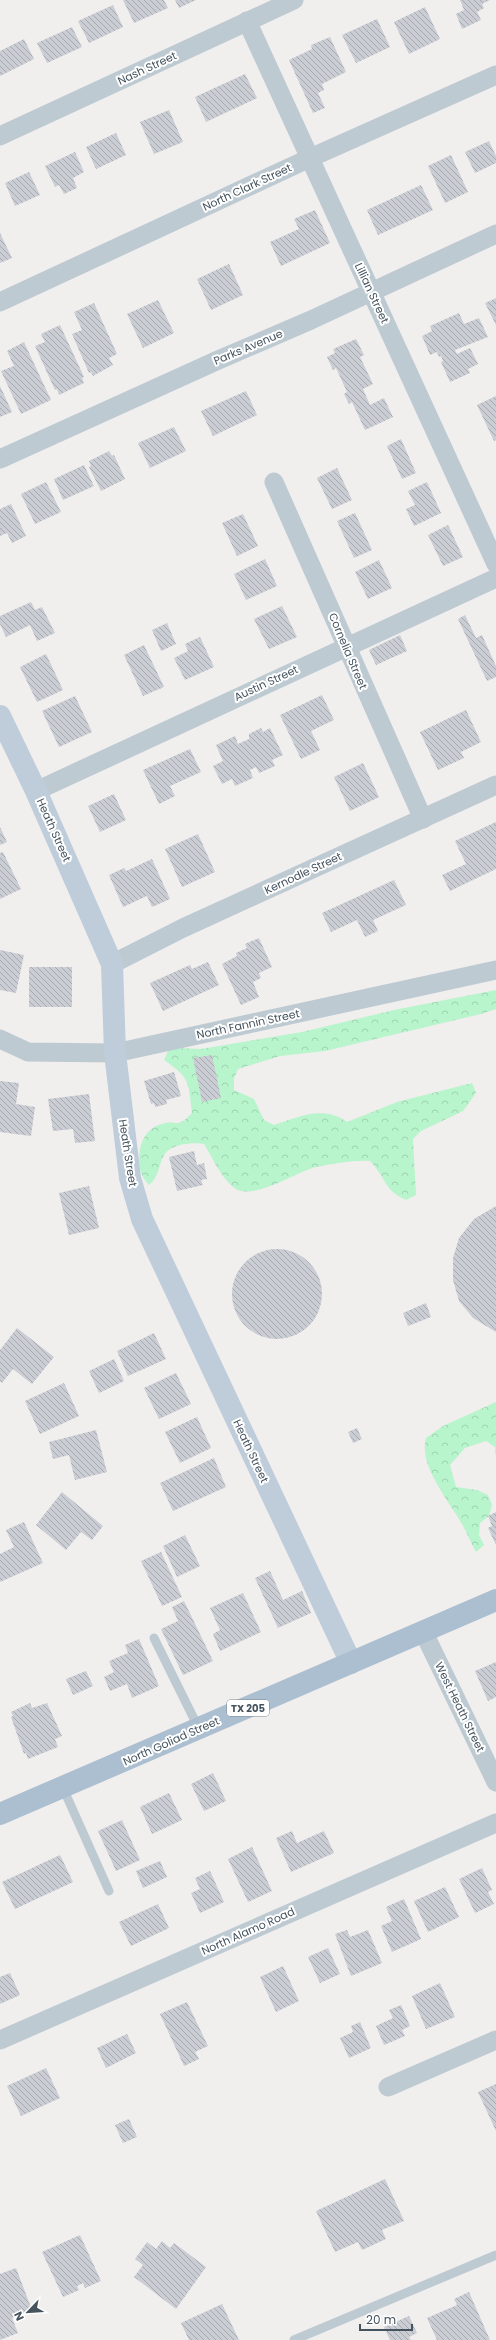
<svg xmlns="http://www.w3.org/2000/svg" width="496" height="2340" font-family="Poppins,sans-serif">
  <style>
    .forest { fill: url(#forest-crowns) }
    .building { fill: url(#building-back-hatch) }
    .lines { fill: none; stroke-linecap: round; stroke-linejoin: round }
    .lane { stroke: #bdcad2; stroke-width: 9 }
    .street { stroke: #bdcad2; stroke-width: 19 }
    .secondary { stroke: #bfcdda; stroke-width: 22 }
    .primary { stroke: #abbfd0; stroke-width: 22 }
    .labels { text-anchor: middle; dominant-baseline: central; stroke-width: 4; stroke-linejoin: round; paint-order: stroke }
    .shield { fill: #fff; stroke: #7c878e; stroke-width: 1 }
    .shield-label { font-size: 10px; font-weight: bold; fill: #44535e }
    .street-label { font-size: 11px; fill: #44535e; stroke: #fff }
  </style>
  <defs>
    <pattern id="forest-crowns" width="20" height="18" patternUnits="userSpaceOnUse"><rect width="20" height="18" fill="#b8f4cc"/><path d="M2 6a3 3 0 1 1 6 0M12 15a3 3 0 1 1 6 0" fill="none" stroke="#9fd3b2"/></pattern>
    <pattern id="building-back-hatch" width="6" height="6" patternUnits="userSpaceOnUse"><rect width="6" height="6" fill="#caced4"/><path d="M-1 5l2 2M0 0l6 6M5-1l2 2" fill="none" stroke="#a6aaaf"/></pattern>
  </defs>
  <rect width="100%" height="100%" fill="#f1eeee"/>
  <g class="forest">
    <path d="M 496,990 L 496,1009 L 481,1014 L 325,1051 L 280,1056 L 238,1069 L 234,1079 L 234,1090 L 254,1099 L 264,1120 L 274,1125 C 299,1117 323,1105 347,1122 L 397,1102 L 472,1083 L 476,1093 L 463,1111 L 421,1131 L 413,1139 L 416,1195 L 406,1200 C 383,1190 386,1177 370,1161 C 353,1160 333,1164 316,1167 C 295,1172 251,1203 233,1187 C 221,1177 212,1157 204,1144 C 192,1142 169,1144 163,1157 C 158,1168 159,1176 149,1185 C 141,1176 139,1170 139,1157 C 140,1142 146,1128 162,1124 C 177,1119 176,1130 192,1113 C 188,1081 191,1079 164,1060 L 168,1051 L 178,1048 L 201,1049 L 302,1032 L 394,1010 Z"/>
    <path d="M 496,1402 L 496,1458 L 495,1447 L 486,1441 L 465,1448 L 450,1465 L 456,1487 L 477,1490 L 488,1495 L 492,1505 L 489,1516 L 480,1523 L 479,1535 L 484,1545 L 476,1552 C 471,1543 467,1533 462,1524 C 449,1501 418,1465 426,1438 L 443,1426 Z"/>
  </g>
  <g class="building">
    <polygon points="123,0 164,0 168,8 134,23"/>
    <polygon points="175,0 196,0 179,8"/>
    <polygon points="460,0 490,0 482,4 484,8 477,12 481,20 462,29 456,14 464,10"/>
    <polygon points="113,5 123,27 89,43 78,21"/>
    <polygon points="425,7 440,39 409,54 394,22"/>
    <polygon points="377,19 390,47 356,63 342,35"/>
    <polygon points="72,27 82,47 47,63 37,43"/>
    <polygon points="330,37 346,72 322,84 324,90 318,93 325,108 313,113 289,60 312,49 311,45"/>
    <polygon points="24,39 34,59 0,76 0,51"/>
    <polygon points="245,74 257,98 206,122 195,97"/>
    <polygon points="169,110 183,142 154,154 140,122"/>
    <polygon points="116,133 126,155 96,169 86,147"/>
    <polygon points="489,141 496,156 496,163 475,173 465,152"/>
    <polygon points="75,152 84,172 73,178 77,188 64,194 59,185 55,187 45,166"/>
    <polygon points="451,155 468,192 445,203 428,166"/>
    <polygon points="29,172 40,195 15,206 5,183"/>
    <polygon points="421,185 433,210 378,235 367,210"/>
    <polygon points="315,210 330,243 281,266 270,242 299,229 294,219"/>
    <polygon points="0,233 12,258 0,263"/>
    <polygon points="229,264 243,295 211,310 197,279"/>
    <polygon points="496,298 496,325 485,303"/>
    <polygon points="158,300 174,333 143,348 127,314"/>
    <polygon points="94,303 117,354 109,358 113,365 93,376 91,372 89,373 72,334 82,330 74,312"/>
    <polygon points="459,313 464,324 479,318 488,337 455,350 457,354 470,348 478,364 468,369 470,373 450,382 441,362 443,361 441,356 439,357 437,352 430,355 422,336 432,331 430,326"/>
    <polygon points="60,325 84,377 82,378 84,383 59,395 57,389 55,390 35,346 45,342 41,334"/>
    <polygon points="356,339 364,355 360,357 373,384 363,389 370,405 384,398 393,417 365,430 352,402 349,404 344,394 347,392 336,368 333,370 327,357 335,353 333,349"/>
    <polygon points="24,342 51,400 21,414 1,371 14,366 7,351"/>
    <polygon points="0,386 12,412 0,417"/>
    <polygon points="246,391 257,415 213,436 201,411"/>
    <polygon points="496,396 496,440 494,441 477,405"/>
    <polygon points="174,427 186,451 150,468 138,443"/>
    <polygon points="401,439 416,473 402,479 387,446"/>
    <polygon points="109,451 112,456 114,455 125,479 101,491 89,467 91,466 89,461"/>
    <polygon points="84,465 94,486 63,500 54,479"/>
    <polygon points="337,468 352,500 332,509 317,478"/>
    <polygon points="46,482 61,512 35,524 21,494"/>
    <polygon points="427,482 441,513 414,526 406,509 415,505 408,491"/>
    <polygon points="11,504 26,536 12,543 7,533 0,536 0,509"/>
    <polygon points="355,513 372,550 354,558 337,521"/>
    <polygon points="243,514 258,546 237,556 222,523"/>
    <polygon points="448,525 463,557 443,566 428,535"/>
    <polygon points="265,559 277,586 246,600 234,574"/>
    <polygon points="379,560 392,588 368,599 355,572"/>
    <polygon points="31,602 35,610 42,607 55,633 37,641 30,625 6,637 0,624 0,616"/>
    <polygon points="282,606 297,637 269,649 254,619"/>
    <polygon points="465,615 476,638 482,635 496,666 496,677 487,681 458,619"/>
    <polygon points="167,623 176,644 161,651 152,630"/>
    <polygon points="400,635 407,651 376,665 369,650"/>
    <polygon points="200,637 214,667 185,680 174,658 188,651 185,644"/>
    <polygon points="144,645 164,687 143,696 124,655"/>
    <polygon points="46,654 63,690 37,702 20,667"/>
    <polygon points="322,695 334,720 311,731 320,750 301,759 280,715"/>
    <polygon points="75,696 92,732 59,747 42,711"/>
    <polygon points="466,710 481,742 461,752 464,758 438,770 420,732"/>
    <polygon points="261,728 263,732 270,728 283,755 272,760 275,766 259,773 256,767 250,770 253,778 235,786 232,779 222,784 213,766 223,761 216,745 235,736 238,744 249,739 249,734"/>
    <polygon points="190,749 201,772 170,786 175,796 159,804 143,770"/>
    <polygon points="363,763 379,797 350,811 334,777"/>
    <polygon points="114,794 126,820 100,832 88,806"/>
    <polygon points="496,822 496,869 450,891 442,875 466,864 455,841"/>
    <polygon points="0,827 7,842 0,845"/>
    <polygon points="198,834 215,872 182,887 165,849"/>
    <polygon points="3,852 21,889 0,899 0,853"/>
    <polygon points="152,859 170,899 152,907 147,896 123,907 109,875 124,868 126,871"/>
    <polygon points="394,880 406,905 373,920 378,931 365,937 357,920 331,932 322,913"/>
    <polygon points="259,938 272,967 259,973 261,978 253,982 259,997 241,1005 222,964 237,956 236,953 247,948 245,944"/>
    <polygon points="0,950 24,955 16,993 0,990"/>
    <polygon points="208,962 219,985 163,1011 150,983 190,965 192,969"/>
    <rect x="29" y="967" width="43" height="40"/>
    <polygon points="212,1055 221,1098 202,1102 193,1058"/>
    <polygon points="174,1072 181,1096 166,1100 167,1104 155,1107 154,1103 151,1104 144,1081"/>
    <polygon points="0,1081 19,1083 16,1104 35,1107 31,1136 0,1132"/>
    <polygon points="89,1094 95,1141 75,1143 73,1129 53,1131 48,1099"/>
    <polygon points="194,1151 197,1165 204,1163 207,1179 201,1180 203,1185 177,1191 169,1157"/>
    <polygon points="89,1186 99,1228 69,1235 59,1193"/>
    <polygon points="496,1206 496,1332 473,1318 459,1301 453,1280 453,1258 459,1238 474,1219"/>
    <circle cx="277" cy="1294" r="45"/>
    <polygon points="426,1303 431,1317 408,1326 403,1313"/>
    <polygon points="17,1328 54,1357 32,1384 13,1369 2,1383 0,1381 0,1350"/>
    <polygon points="154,1333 166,1359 128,1376 117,1351"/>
    <polygon points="114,1359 124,1381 99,1393 89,1371"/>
    <polygon points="176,1373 191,1404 159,1419 144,1388"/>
    <polygon points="64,1383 79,1416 40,1434 25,1401"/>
    <polygon points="197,1417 211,1448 180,1463 165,1432"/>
    <polygon points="357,1428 362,1439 353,1443 348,1432"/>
    <polygon points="96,1430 107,1472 75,1480 69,1455 53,1459 49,1442"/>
    <polygon points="214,1458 226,1487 173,1511 160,1483"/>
    <polygon points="62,1492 103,1526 92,1540 81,1532 66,1550 36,1525"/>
    <polygon points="496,1512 496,1545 488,1528 492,1526 488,1516"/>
    <polygon points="24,1522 43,1563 0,1582 0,1554 14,1547 6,1530"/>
    <polygon points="185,1535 200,1566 177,1577 163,1546"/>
    <polygon points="161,1552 182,1597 162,1606 141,1561"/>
    <polygon points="270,1571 283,1600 302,1591 311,1613 278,1628 255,1578"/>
    <polygon points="243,1593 261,1632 220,1651 213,1634 220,1630 210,1608"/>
    <polygon points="184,1601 213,1661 183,1675 161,1629 178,1621 172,1607"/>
    <polygon points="139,1639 159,1686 132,1698 127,1684 110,1691 104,1677 114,1672 109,1661 128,1653 125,1645"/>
    <polygon points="496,1662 496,1697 488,1701 475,1671"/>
    <polygon points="86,1671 93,1686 73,1695 66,1679"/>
    <polygon points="30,1703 32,1708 47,1703 62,1736 55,1739 58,1747 28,1759 26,1753 24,1754 11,1717 13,1716 11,1712"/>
    <polygon points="213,1773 226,1801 204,1811 191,1784"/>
    <polygon points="169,1793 182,1820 152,1834 140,1807"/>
    <polygon points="122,1820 140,1860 116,1871 98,1831"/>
    <polygon points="292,1831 297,1843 324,1831 334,1853 291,1872 276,1838"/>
    <polygon points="252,1847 272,1891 248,1902 228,1859"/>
    <polygon points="60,1855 73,1882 15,1909 2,1882"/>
    <polygon points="160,1861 167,1877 143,1888 136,1871"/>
    <polygon points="482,1868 492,1890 488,1892 494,1904 475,1913 459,1879"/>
    <polygon points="210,1871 224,1902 200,1913 191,1893 200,1889 195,1878"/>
    <polygon points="445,1887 459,1917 428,1932 414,1901"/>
    <polygon points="404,1899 421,1939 392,1952 381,1926 392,1921 386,1907"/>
    <polygon points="158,1904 169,1928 131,1946 119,1922"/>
    <polygon points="347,1930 350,1937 368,1930 382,1963 351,1976 335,1934"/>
    <polygon points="328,1948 340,1974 320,1983 308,1957"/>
    <polygon points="283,1966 299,2001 276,2012 260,1977"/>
    <polygon points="10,1973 20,1995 0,2004 0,1977"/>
    <polygon points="440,1983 455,2017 426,2029 412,1996"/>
    <polygon points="187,2002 208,2046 195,2052 199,2059 184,2066 160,2014"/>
    <polygon points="401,2005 410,2026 402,2030 405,2036 384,2045 376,2026 393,2018 389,2010"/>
    <polygon points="360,2022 371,2048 349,2058 340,2038 353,2032 351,2026"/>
    <polygon points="127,2034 136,2053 106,2068 97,2048"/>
    <polygon points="46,2068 60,2098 21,2116 7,2086"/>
    <polygon points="496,2084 496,2131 478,2092"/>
    <polygon points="129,2119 137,2137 123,2143 115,2125"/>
    <polygon points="385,2179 404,2221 382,2230 386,2239 362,2250 358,2242 335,2252 316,2211"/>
    <polygon points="80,2235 101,2281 85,2288 83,2283 77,2286 79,2290 63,2297 42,2252"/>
    <polygon points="162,2241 170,2248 174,2243 206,2267 176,2309 134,2277 143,2265 135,2259 147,2242 156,2249"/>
    <polygon points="16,2268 32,2310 12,2318 18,2333 0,2340 0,2274"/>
    <polygon points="469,2292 490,2340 437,2340 427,2318 457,2305 454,2299"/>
    <polygon points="222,2304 239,2340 189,2340 181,2323"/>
    <polygon points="409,2316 417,2333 409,2337 411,2340 390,2340 384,2327"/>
  </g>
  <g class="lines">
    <g class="lane">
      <polyline points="154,1638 199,1729"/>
      <polyline points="63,1788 109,1891"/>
      <polyline points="294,2340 496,2255"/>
    </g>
    <g class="street">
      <polyline points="247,21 496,564"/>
      <polyline points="0,136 294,0"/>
      <polyline points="0,302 310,158 496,75"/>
      <polyline points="0,459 216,361 311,320 496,234"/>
      <polyline points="274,482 423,819"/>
      <polyline points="36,791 496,578"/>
      <polyline points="112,964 183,928 496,785"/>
      <polyline points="0,1039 28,1052 115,1053 496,970"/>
      <polyline points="423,1631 496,1782"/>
      <polyline points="0,2040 496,1823"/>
      <polyline points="388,2087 496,2040"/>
    </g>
    <polyline class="secondary" points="0,716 36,791 112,964 115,1053 130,1178 142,1219 351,1663"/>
    <polyline class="primary" points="0,1814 496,1600"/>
  </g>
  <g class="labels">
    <rect class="shield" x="227" y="1700" width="42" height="16" rx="3"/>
    <g class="shield-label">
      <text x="248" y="1708">TX 205</text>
    </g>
    <g class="street-label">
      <text transform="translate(147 68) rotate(-25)">Nash Street</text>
      <text transform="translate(247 187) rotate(-25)">North Clark Street</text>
      <text transform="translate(372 293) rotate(65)">Lillian Street</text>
      <text transform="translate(248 347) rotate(-23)">Parks Avenue</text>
      <text transform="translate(348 651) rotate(67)">Cornelia Street</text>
      <text transform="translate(266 683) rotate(-25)">Austin Street</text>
      <text transform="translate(54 830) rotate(66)">Heath Street</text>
      <text transform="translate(303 873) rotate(-25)">Kernodle Street</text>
      <text transform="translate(248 1024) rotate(-12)">North Fannin Street</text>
      <text transform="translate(128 1153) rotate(81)">Heath Street</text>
      <text transform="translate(251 1451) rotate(65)">Heath Street</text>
      <text transform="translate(460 1707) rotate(64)">West Heath Street</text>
      <text transform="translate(171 1741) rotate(-24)">North Goliad Street</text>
      <text transform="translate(248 1931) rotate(-24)">North Alamo Road</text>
    </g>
  </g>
  <g transform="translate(28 2312) rotate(245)" stroke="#ffffff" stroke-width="3" paint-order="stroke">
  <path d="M0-3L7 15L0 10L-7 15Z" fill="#44535e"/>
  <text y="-6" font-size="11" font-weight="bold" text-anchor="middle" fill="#44535e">N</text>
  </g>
  <path d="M360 2324v6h52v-6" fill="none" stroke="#44535e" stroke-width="2"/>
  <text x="366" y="2324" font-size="12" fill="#44535e" stroke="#ffffff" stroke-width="3" paint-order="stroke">20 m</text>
</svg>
